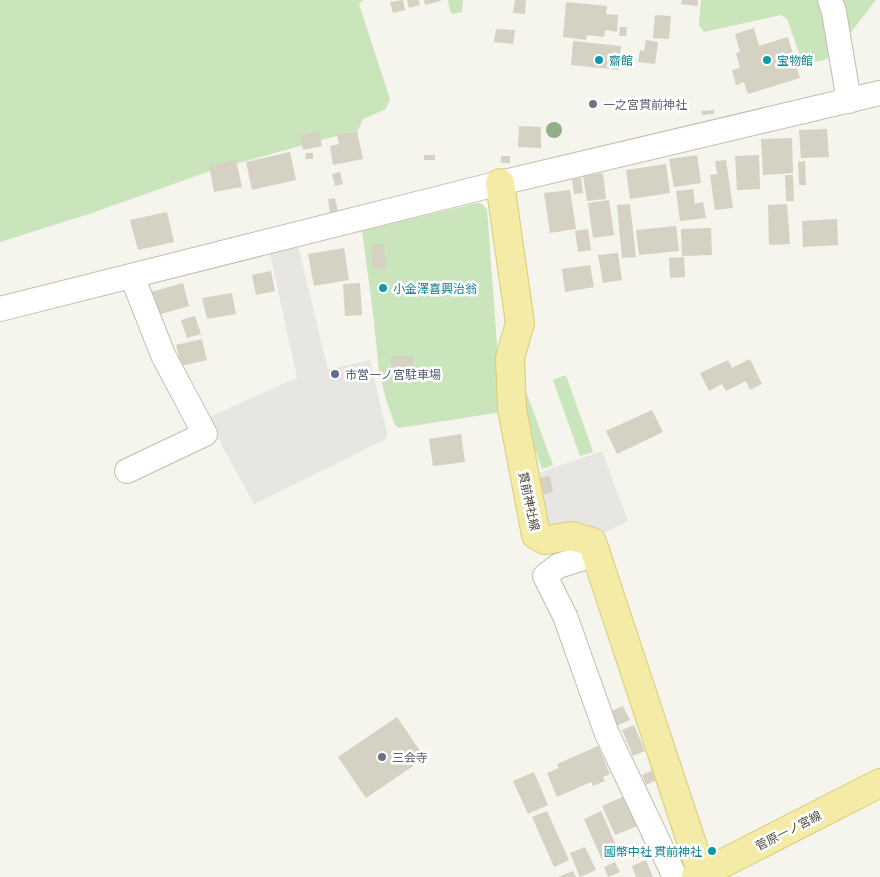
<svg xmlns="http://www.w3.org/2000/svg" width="880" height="877" font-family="Commissioner,'Noto Sans JP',sans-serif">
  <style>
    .green { fill: #cae4bb }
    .parking { fill: #e7e6e3 }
    .building { fill: #d5d1c3 }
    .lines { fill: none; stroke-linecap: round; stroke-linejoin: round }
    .minor-casing { stroke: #c0bdb0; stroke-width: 26 }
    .major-casing { stroke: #d9cc77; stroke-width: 30 }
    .minor { stroke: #fff; stroke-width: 24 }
    .major { stroke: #f4eca6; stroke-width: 28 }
    .tree { fill: #92af87 }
    .culture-dot { fill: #0f9aa8; stroke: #fff; stroke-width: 2 }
    .worship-dot { fill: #6b7280; stroke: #fff; stroke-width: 2 }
    .service-dot { fill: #5c6f8a; stroke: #fff; stroke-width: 2 }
    .labels { text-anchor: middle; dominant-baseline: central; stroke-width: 5; stroke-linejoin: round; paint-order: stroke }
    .culture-label { font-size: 12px; fill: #0d838f; stroke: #fff; text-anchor: start }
    .worship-label { font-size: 12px; fill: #5b616d; stroke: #fff; text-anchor: start }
    .service-label { font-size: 12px; fill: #4e5e75; stroke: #fff; text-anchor: start }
    .street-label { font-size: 12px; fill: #49463b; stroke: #fff }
  </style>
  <rect width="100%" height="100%" fill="#f5f4ed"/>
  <g class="green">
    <polygon points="0,0 363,0 359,4 390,99 386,109 363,119 358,130 210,171 89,214 0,242"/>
    <polygon points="448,0 463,0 462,12 454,14 450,12"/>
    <path d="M 701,0 L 876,0 L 833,55 C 825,61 811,64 802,61 L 787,19 L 781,15 L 704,32 L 699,25 Z"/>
    <polygon points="477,203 482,204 487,209 502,412 399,428 395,425 386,399 379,371 373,312 362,231"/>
    <polygon points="566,375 593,452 580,456 553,380"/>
    <polygon points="525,389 553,465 542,469 515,392"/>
  </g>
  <g class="parking">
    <polygon points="298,246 328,370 370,360 388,438 254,504 207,418 297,378 270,254"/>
    <polygon points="602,451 628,521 600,535 547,532 536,474"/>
  </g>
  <g class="building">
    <polygon points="403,0 405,10 393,13 390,2"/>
    <polygon points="407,0 419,0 420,5 409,8"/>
    <polygon points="424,0 441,0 441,1 425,5"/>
    <polygon points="515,0 526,0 525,14 513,13"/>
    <polygon points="682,0 698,0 698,6 681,4"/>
    <polygon points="566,2 607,6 606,14 618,15 617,32 605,30 604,37 587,35 586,40 563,37"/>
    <polygon points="655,15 671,16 669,39 653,38"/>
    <polygon points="620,27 627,27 626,36 619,36"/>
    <polygon points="754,28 759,46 788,37 800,78 748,94 744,82 736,85 732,70 740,68 736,53 740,52 735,34"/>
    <polygon points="496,29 515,30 513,44 494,42"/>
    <polygon points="646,40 658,42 655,64 638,62 640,50 644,51"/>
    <polygon points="573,41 621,46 620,54 628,54 627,68 619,68 619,70 571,65"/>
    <polygon points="714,110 714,114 702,115 701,111"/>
    <polygon points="519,126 541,127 541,148 518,147"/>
    <polygon points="827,129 829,157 801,158 799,130"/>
    <polygon points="319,131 322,146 303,150 300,136"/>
    <polygon points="357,131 363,159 333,165 330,146 339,144 337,135"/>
    <polygon points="792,138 793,173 763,175 761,139"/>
    <polygon points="290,152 296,180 252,190 246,162"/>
    <polygon points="306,153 313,153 313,159 305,159"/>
    <rect x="424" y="155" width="11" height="5"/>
    <polygon points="697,155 701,183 674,187 669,159"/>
    <polygon points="759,155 760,189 737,190 735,156"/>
    <rect x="501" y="156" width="9" height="7"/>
    <polygon points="236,160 242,187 214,192 209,166"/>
    <polygon points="726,160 733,208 715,210 710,175 717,174 715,161"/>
    <polygon points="805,161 806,185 799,185 798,162"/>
    <polygon points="666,164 670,193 630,199 626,170"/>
    <polygon points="340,172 343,184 335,186 332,174"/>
    <polygon points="603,173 606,199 587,201 583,176"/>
    <polygon points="785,175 793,175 794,201 786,201"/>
    <polygon points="581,178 583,193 574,194 572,179"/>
    <polygon points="693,189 695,204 703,202 706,218 680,221 676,191"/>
    <polygon points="570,190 576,229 550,233 544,193"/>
    <polygon points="335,198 338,212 330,213 328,199"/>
    <polygon points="609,200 614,235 593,238 588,203"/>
    <polygon points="630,204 636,257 622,258 617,205"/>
    <polygon points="787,204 790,244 769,245 768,205"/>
    <polygon points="167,212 174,242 138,250 130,220"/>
    <polygon points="837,219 838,245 803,247 802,221"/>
    <polygon points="676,226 679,251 639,255 636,230"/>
    <polygon points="711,228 712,255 682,256 681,229"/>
    <polygon points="588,229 591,250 578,252 575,231"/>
    <polygon points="384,244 386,268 373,269 371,245"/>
    <polygon points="344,248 349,280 314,286 308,254"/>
    <polygon points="618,253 622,280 603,283 598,255"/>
    <polygon points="684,257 685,277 670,278 669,258"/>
    <polygon points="590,265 594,287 565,292 562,269"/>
    <polygon points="271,271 275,291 256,295 252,275"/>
    <polygon points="183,283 189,306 158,315 151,292"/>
    <polygon points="360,283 362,315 345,316 343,284"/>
    <polygon points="232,293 236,314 207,319 202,298"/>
    <polygon points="195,316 201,334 187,338 181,320"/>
    <polygon points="202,339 207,360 181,366 176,345"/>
    <polygon points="413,356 414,375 407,375 408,380 392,381 391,357"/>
    <polygon points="750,359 762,384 750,390 746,381 726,391 722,384 709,391 700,373 728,360 732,368"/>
    <polygon points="652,410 663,432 617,454 606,431"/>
    <polygon points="461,434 465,462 433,466 429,439"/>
    <polygon points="550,476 553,492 544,494 540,478"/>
    <polygon points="623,706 630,720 614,727 607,713"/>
    <polygon points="397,717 425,758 366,798 338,757"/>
    <polygon points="634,725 645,751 633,756 622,730"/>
    <polygon points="598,746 610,774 603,777 605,781 593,786 591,782 557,797 547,773 559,768 557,764"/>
    <polygon points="653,770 657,780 646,785 642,775"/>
    <polygon points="534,772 548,805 528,814 513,781"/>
    <polygon points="627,795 640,825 615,835 602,806"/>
    <polygon points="547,811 569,860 554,867 532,817"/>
    <polygon points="601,811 619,852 602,860 584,819"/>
    <polygon points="585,847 596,870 580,877 570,853"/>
    <polygon points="646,860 653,877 636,877 632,866"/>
    <polygon points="615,862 620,872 608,877 604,867"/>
    <polygon points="573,871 576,877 558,877"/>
  </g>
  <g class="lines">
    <defs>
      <g id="minor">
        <polyline points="830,0 834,12 849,101"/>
        <polyline points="0,309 500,183 880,93"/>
        <polyline points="127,471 205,434 163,355 132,276"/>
        <polyline points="596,554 558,566 545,576 565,616 607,734 675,877"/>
      </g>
      <g id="major">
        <polyline points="500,183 520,323 510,358 512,409 536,535 545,540 572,536 592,542 702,874"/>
        <polyline points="696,877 880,783"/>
      </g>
    </defs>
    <use href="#minor" class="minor-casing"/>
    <use href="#major" class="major-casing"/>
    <use href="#minor" class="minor"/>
    <use href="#major" class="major"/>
  </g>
  <circle class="tree" cx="554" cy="130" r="8"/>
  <g class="culture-dot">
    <circle cx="599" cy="60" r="5"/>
    <circle cx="767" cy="60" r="5"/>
    <circle cx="383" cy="288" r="5"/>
    <circle cx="712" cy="851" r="5"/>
  </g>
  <g class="worship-dot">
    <circle cx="593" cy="104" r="5"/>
    <circle cx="382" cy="757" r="5"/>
  </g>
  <circle class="service-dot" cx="335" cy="374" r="5"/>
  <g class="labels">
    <g class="culture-label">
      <text x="609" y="60">齋館</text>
      <text x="777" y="60">宝物館</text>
      <text x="393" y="288">小金澤喜興治翁</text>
      <text x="702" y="851" text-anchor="end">國幣中社 貫前神社</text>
    </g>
    <g class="worship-label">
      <text x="603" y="104">一之宮貫前神社</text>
      <text x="392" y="757">三会寺</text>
    </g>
    <g class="service-label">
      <text x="345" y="374">市営一ノ宮駐車場</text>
    </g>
    <g class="street-label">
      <text transform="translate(530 501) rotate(78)">貫前神社線</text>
      <text transform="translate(788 830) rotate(-27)">菅原一ノ宮線</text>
    </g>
  </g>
</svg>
